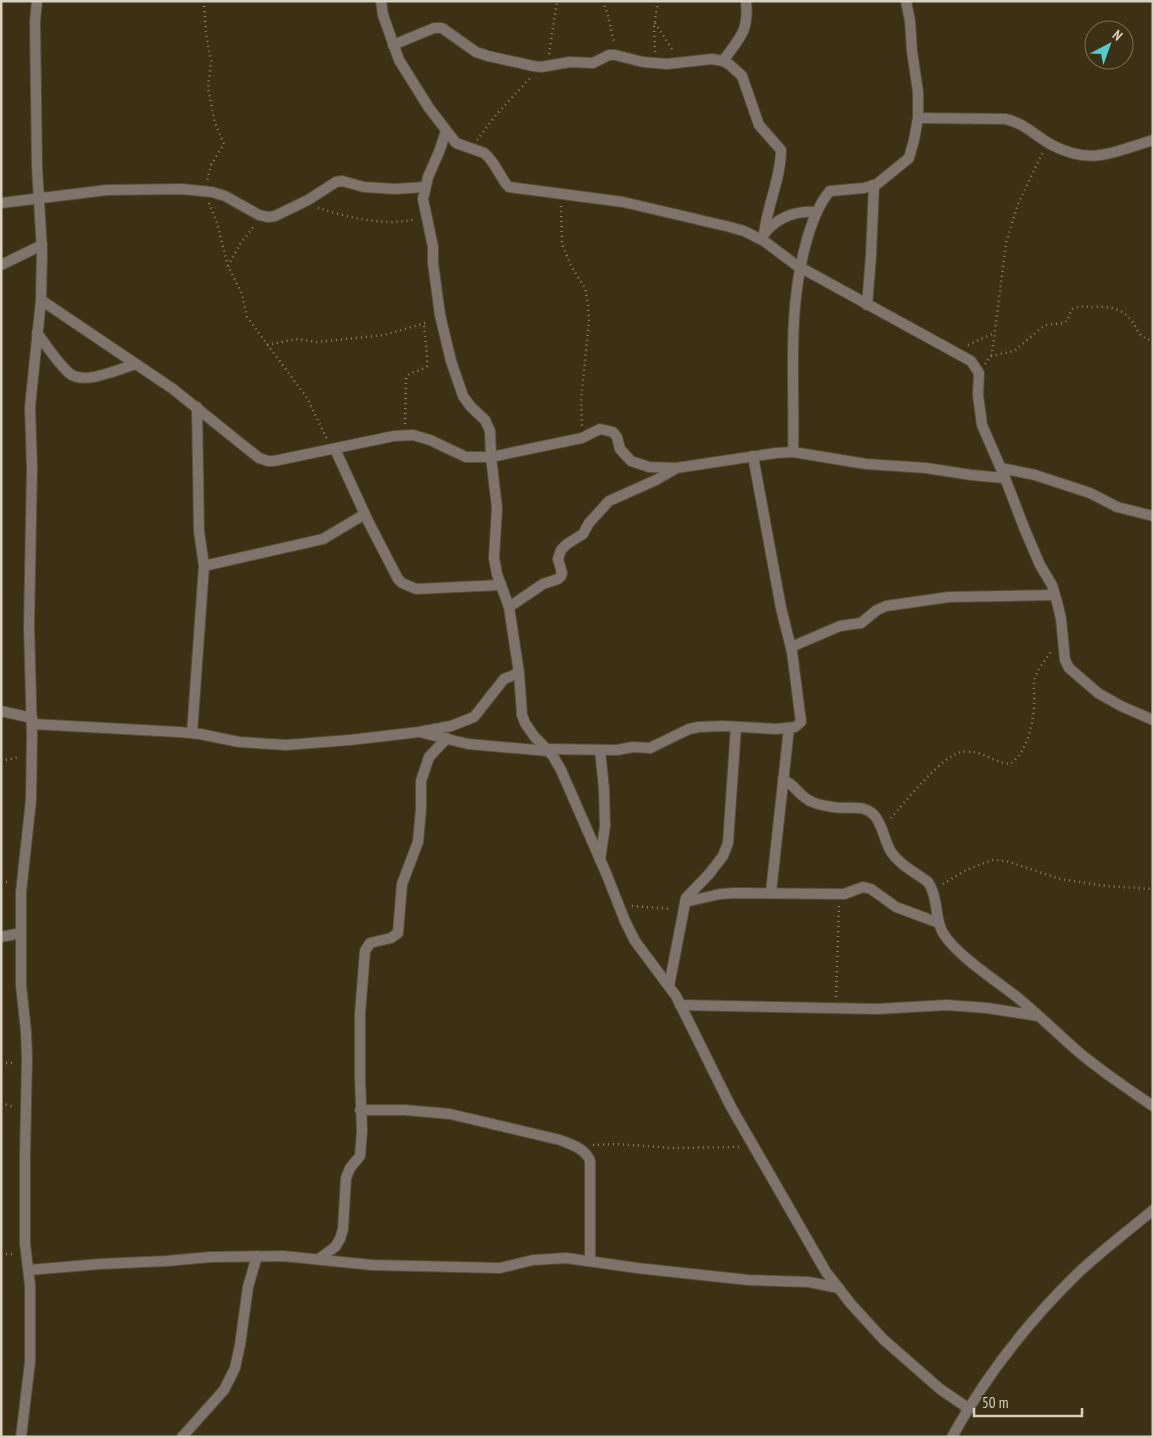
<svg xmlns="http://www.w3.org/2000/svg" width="1154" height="1438" font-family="'PT Sans Narrow',sans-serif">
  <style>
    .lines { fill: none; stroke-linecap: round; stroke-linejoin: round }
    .minor-casing { stroke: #584e33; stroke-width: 12 }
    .path { stroke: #8a826b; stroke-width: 2.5; stroke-dasharray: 1 4; stroke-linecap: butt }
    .minor { stroke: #7e746b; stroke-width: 10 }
  </style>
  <rect width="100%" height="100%" fill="#3c3114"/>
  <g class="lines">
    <defs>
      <g id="minor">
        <path d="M 381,1 L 383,15 L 399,60 L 429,108 L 456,143 L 484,153 C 496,162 499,177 509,187 L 623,202 L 730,227 L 744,231 L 764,241 L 796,265 L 971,361 L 979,373 L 978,395 L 982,425 L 1005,478 L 1025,530 L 1040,565 L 1052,585 L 1057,602 L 1061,619 L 1065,660 L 1069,668 L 1098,693 L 1121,706 L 1153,720"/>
        <path d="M 393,45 L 434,28 L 442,28 L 476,52 L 488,56 L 533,66 L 541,67 L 570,62 L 593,63 L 609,55 L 615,55 L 643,62 L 667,64 L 712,59 L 723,61 L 730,65 L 742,76 L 759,125 L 781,150 C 781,178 767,206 764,234"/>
        <path d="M 723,61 C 740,37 749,32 746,1"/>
        <path d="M 918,118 L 1005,119 C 1025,123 1035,136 1052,145 C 1092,166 1113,152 1153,140"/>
        <polyline points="446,131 439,152 428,177 423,199 433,247 433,263 440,315 451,361 463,396 471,407 485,420 490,431 491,457 497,508 494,558 497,574 509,607 519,673 522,715 525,723 534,736 553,756 561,770 606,873 625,921 635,941 676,996 731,1107 826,1272 851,1304 883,1339 940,1389 968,1408"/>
        <polyline points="1,203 107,190 182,189 212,192 225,196 259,215 268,217 275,216 308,200 336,182 342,181 364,187 395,189 425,187"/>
        <path d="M 764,234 C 777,217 797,210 817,212"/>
        <polyline points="1,265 42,245"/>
        <polyline points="41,300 173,389 259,458 268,461 274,461 394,436 413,435 430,440 466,457 491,457 582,438 600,429 613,432 617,437 620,449 631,461 649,467 676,468 776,453 793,452 866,464 926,468 971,475 1005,478"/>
        <polyline points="867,305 871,256 874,185"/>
        <path d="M 37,333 C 47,346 57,362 69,373 C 83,386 119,369 136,364"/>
        <polyline points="335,449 368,521 398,579 402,583 416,589 501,585"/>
        <path d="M 793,452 C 795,383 787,314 805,247 C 810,227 817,206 830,191 L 864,188 L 877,184 L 909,158 L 914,140 L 918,118 L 918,92 L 912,51 L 910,21 L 906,1"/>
        <polyline points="1001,468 1035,475 1090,493 1117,507 1153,516"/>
        <polyline points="204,566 323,539 365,514"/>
        <polyline points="509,607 543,584 558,579 561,576 562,573 558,559 561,550 567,544 583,534 589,523 609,501 656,480 675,469"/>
        <polyline points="791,647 840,626 861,623 877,610 886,606 949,597 1055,595"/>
        <polyline points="1,711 32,718"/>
        <polyline points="32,724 179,732 200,734 239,742 286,745 350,740 419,732 451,726 474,717 504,679 519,673"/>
        <polyline points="192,733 204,566 199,531 197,407"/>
        <polyline points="423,733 468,744 548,751"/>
        <polyline points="546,749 617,750 633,747 650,748 689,729 699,727 723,726 776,729 795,727 801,722 792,652 781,608 753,456"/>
        <polyline points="600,750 604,789 605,826 600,860"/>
        <path d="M 783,780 C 794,784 796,791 804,797 C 811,803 824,806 833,807 C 846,810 863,803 874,815 C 882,823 884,839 890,850 C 898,864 916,873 928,882 C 939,898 934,918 943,933 C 957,956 997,981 1018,998 C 1040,1016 1060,1036 1081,1054 C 1104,1073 1128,1089 1153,1106"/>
        <polyline points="771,892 789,728"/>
        <polyline points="685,902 720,894 735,893 844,894 863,887 871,889 896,907 939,923"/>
        <polyline points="1,937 21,933"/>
        <polyline points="669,986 686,898 709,874 723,856 728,843 736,727"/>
        <polyline points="680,1005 877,1009 947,1005 987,1008 1038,1016"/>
        <path d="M 360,1110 L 405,1110 L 450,1114 L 560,1140 C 572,1145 585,1148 590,1161 L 590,1261"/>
        <polyline points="320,1258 335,1247 340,1239 343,1229 346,1178 350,1168 360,1156 362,1131 360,1078 360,1014 365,951 370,943 391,938 398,933 402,884 418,842 421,809 421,781 429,757 447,738"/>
        <polyline points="29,1270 100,1264 166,1261 211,1257 283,1256 372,1265 500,1268 533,1260 566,1258 637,1268 748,1280 809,1282 839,1288"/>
        <polyline points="21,1437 30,1362 30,1285 25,1244 25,1155 27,1058 26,1031 21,985 21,892 31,800 32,736 29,626 32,468 30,407 41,300 42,251 37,167 35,22 37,1"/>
        <polyline points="182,1437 224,1390 235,1368 240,1345 248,1287 257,1256"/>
        <path d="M 952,1437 C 986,1375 1027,1323 1077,1274 C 1101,1251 1128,1231 1153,1210"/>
      </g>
    </defs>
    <use href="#minor" class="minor-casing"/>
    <g class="path">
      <polyline points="204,1 206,34 211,61 208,88 215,123 224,144 211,165 207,181"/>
      <polyline points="603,1 608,16 614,43"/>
      <polyline points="655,23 674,52"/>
      <polyline points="655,52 654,26 658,1"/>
      <polyline points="549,54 557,1"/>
      <polyline points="477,140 496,115 531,77"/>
      <polyline points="209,203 217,223 228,266 242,294 247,317 307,398 327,439"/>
      <polyline points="561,206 562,244 571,266 585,288 588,305 589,321 581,401 582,426"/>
      <path d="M 318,208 C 347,217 385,227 416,219"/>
      <polyline points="228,266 240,244 255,225"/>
      <polyline points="267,345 296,339 317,342 384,335 429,322"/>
      <polyline points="968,345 994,333"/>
      <path d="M 991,356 L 1014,351 L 1045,325 L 1064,323 L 1068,320 L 1071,310 C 1077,305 1084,307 1090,307 C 1105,306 1121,307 1131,320 C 1140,332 1137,336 1153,341"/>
      <polyline points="985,364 991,356 993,346 1006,243 1018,204 1043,152"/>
      <path d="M 405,424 L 406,378 C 410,370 421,372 427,366 L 427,356 L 424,324"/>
      <polyline points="1,761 19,757"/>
      <path d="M 891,818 C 904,803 943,755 961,752 C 964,751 970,752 973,752 C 986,754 997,763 1010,764 C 1026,755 1034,722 1034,704 C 1035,696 1033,688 1034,681 C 1037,669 1046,660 1052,650"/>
      <polyline points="1,882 10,882"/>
      <polyline points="943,884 966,870 992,860 1006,861 1060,879 1106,886 1153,889"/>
      <polyline points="632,906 671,909"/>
      <polyline points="836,997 839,905"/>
      <polyline points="1,1063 15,1063"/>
      <polyline points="1,1103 14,1107"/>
      <polyline points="593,1145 617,1144 672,1148 740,1147"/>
      <polyline points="1,1254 15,1254"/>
    </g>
    <use href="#minor" class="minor"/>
  </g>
  <rect width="1154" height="1438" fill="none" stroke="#d8d2c1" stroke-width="5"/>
  <g transform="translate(1109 45) rotate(41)"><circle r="24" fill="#3c3114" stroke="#7a7159"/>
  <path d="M0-4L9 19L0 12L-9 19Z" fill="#53cdcb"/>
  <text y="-8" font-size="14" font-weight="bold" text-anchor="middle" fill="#d8d2c1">N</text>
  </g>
  <path d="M974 1408v8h108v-8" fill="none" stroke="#d8d2c1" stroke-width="2.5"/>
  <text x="982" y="1408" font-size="15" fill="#d8d2c1" stroke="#3c3114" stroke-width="4" paint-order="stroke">50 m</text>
</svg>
